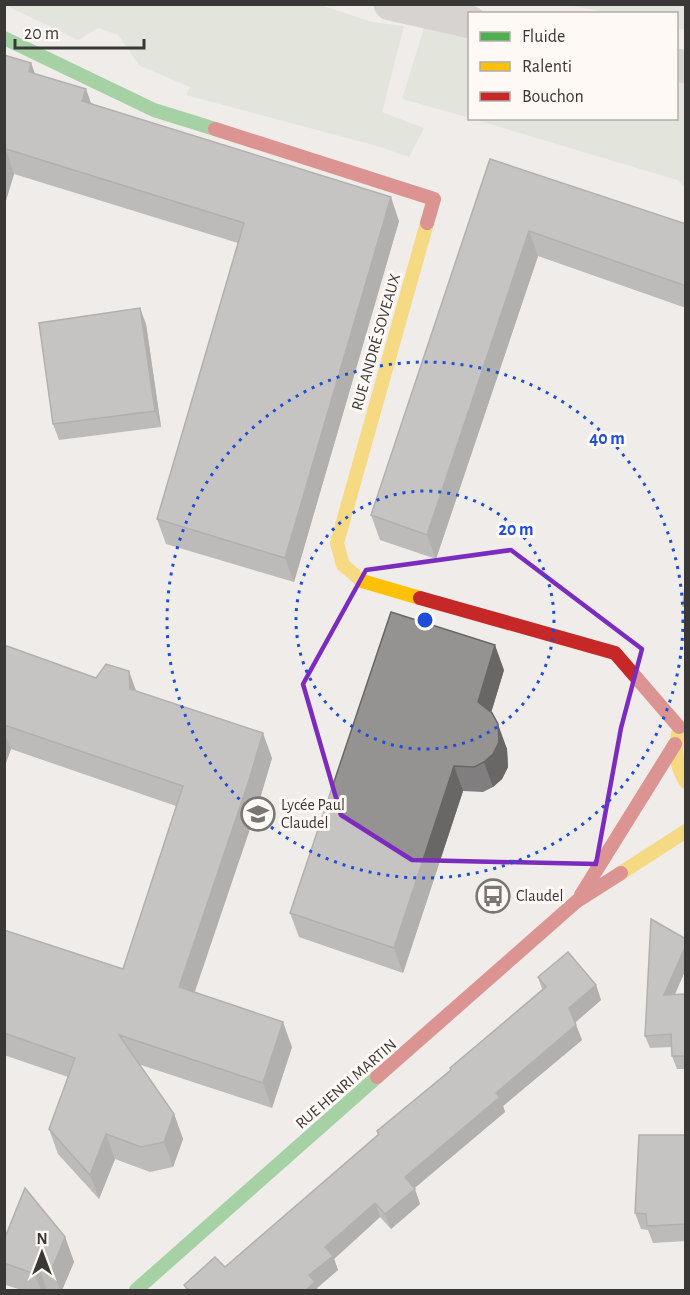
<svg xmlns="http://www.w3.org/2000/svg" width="690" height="1295" font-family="'Alegreya Sans',sans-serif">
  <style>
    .green { fill: #d5dbcf }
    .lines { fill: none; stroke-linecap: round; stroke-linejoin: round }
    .street { stroke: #b9b3b3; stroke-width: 33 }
    .fast { stroke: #4caf50; stroke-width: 14 }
    .slow { stroke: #ffc107; stroke-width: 14 }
    .jam { stroke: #c62828; stroke-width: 14 }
    .wall { fill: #807e7e }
    .shaded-wall { fill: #686766 }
    .building { fill: #959392; stroke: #686766; stroke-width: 1.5 }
    .marked { fill: none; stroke: #7b2cbf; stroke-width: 4.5; stroke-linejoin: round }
    .ring { fill: none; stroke: #1d4ed8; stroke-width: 3; stroke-dasharray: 3 6 }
    .labels { text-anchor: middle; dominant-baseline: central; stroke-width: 6; stroke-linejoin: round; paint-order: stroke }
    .street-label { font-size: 16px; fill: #3a3836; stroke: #fef9f4 }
    .poi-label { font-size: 16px; fill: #3a3836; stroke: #fef9f4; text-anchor: start }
    .centre { fill: #1d4ed8; stroke: #fef9f4; stroke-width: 3 }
    .ring-label { font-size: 18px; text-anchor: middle; font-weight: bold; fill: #1d4ed8; stroke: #fef9f4; stroke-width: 6; stroke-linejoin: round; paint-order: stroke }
  </style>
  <rect width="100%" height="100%" fill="#efece9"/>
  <g class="green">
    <polygon points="321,5 372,22 404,26 382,112 424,128 409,157 377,146 186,95 190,87 140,66 118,35 98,28 78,40 5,5"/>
    <polygon points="568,5 685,5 685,30 677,28 676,14 609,13"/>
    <polygon points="424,28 469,38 470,118 402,99"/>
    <polygon points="677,82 685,84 685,187 677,180 470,118 676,118"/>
  </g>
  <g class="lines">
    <g class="street">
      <polyline points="390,4 470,22"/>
      <polyline points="676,65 686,67"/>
    </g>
    <g class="fast">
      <polyline points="4,38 154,110 215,129"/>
      <polyline points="136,1290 377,1077"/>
    </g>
    <g class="slow">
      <polyline points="420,598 362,581 343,565 337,543 427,223"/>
      <path d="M 678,734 C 674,752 676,767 686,782"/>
      <polyline points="621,873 686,831"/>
    </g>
    <g class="jam">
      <polyline points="215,129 434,199 427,223"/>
      <polyline points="420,598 615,653 679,727"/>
      <polyline points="581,895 675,744"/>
      <polyline points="377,1077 577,901 621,873"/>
    </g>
  </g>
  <g class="wall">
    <polygon points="4,55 31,63 35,74 92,104 399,221 294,582 166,544 157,519 238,243 14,174 4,207"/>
    <polygon points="490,159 686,224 686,308 538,256 436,559 380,540 371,515"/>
    <polygon points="146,324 161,427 59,440 53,424"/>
    <polygon points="4,645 96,678 137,691 272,758 258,805 194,992 292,1047 272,1108 138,1064 174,1114 183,1139 173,1167 150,1172 115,1159 99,1199 58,1154 49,1129 68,1077 4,1055 4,930 123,969 176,806 11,749 4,768"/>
    <polygon points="504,670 491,713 507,749 508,767 502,779 493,787 483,792 463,791 403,973 299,937 290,913"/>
    <polygon points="686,969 674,995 686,994 686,1069 677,1069 672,1056 672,1047 650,1048 645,1036"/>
    <polygon points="538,977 596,985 601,1000 575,1023 582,1040 503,1106 505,1112 414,1188 420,1204 391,1229 380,1217 334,1259 338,1270 317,1288 318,1290 186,1290 184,1285 225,1267 378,1135 377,1131 450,1070 450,1068 542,989"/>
    <polygon points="686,1135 686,1241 653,1243 648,1230 641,1229 635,1213"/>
    <polygon points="65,1237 74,1262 62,1290 21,1290 6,1285 4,1282 4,1240"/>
  </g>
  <g class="shaded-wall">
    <polygon points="31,63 40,88 29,72"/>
    <polygon points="86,89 95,114 82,101"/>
    <polygon points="6,149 14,174 4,207 4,153"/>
    <polygon points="391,197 399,221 294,582 285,558"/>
    <polygon points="529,231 538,256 436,559 427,535"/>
    <polygon points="140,308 146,324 161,427 155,411"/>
    <polygon points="495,645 504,670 487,726 478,702"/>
    <polygon points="129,671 138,696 130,689"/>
    <polygon points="498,724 507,749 508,767 502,779 493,787 484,762"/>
    <polygon points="4,732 11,749 4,768"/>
    <polygon points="263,733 272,758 258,805 188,1012 179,987"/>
    <polygon points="454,766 463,791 403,973 394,948"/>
    <polygon points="686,945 686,969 669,1008 664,995"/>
    <polygon points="596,985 601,1000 574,1023 569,1008"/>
    <polygon points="283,1022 292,1047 272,1108 263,1083"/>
    <polygon points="576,1025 582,1040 503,1106 505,1112 410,1192 405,1177 496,1093"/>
    <polygon points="174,1114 183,1139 173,1167 164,1142"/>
    <polygon points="106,1134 115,1159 99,1199 90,1175"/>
    <polygon points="415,1189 420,1204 391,1229 385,1214"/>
    <polygon points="375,1203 380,1217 334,1259 338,1270 317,1288 318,1290 306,1290 309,1275 325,1247"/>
    <polygon points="65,1237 74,1262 62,1290 60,1290 52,1269"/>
    <polygon points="38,1265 47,1290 41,1290 35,1274"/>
  </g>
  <g class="building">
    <polygon points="4,55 31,63 29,72 86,89 82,101 391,197 285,558 157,519 244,223 6,149 4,153"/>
    <polygon points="490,159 686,224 686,286 529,231 427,535 371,515"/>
    <polygon points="140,308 155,411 53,424 39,323"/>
    <polygon points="686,575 686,606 683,606"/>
    <polygon points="391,612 495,645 478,702 492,713 498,724 499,742 493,754 484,762 474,767 454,766 394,948 290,913"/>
    <polygon points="4,645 96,678 106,664 129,671 130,689 263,733 249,780 179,987 283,1022 263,1083 119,1035 174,1114 164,1142 141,1147 106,1134 90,1175 49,1129 75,1058 4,1033 4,930 123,969 183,786 4,725"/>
    <polygon points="651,919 686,939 686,945 664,995 686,994 686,1056 672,1056 671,1034 645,1036"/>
    <polygon points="568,952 596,985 569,1008 576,1025 496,1093 500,1097 405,1177 415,1189 385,1214 375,1203 325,1247 333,1256 309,1275 315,1282 306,1290 189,1290 184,1285 215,1257 225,1267 379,1134 377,1131 451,1070 450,1068 546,987 538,977"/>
    <polygon points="639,1135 686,1135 686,1224 647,1226 646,1214 635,1213"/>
    <polygon points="25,1188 65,1237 52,1269 38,1265 35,1274 4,1263 4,1240"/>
  </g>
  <path d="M0 0H690V1295H0ZM 511,550 L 642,649 L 621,728 L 596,864 L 412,860 L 341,815 L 303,684 L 366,570 Z" fill="#efece9" fill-opacity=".55" fill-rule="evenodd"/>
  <path class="marked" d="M 511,550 L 642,649 L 621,728 L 596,864 L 412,860 L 341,815 L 303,684 L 366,570 Z"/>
  <g class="ring">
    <circle cx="425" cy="620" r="129"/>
    <circle cx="425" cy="620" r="258"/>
  </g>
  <defs>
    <symbol id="school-ring" viewBox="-11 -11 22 22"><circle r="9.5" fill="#fef9f4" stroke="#797775" stroke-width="1.5"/><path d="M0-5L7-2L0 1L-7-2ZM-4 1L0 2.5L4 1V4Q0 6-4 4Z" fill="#797775"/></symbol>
    <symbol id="bus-ring" viewBox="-11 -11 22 22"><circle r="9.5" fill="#fef9f4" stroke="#797775" stroke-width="1.5"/><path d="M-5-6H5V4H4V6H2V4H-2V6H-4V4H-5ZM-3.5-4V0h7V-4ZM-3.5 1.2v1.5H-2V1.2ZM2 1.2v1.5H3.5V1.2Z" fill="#797775"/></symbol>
  </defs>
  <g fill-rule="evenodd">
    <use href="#school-ring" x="239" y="795" width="38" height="38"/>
    <use href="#bus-ring" x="474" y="877" width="38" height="38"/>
  </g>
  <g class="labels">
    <g class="street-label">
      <text transform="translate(376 342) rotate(-74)">RUE ANDRÉ SOVEAUX</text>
      <text transform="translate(346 1084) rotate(-41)">RUE HENRI MARTIN</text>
    </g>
    <g class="poi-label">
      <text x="281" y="805">Lycée Paul<tspan x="281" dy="18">Claudel</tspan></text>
      <text x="516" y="896">Claudel</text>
    </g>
  </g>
  <circle cx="425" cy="620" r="9" class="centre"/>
  <g class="ring-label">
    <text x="607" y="444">40 m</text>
    <text x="516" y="535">20 m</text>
  </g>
  <rect width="690" height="1295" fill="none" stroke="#3a3836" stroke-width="12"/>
  <rect x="468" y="12" width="210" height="108" fill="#fef9f4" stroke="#b0aca8" stroke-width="1.5"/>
  <rect x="480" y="32" width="30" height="9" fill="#4caf50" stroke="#b0aca8" stroke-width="1.5"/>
  <text x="522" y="42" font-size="18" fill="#3a3836">Fluide</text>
  <rect x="480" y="62" width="30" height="9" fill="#ffc107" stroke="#b0aca8" stroke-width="1.5"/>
  <text x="522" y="72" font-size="18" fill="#3a3836">Ralenti</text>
  <rect x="480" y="92" width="30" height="9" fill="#c62828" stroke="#b0aca8" stroke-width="1.5"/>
  <text x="522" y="102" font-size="18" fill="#3a3836">Bouchon</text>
  <g transform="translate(42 1253)" stroke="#fef9f4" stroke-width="4.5" paint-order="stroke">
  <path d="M0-4.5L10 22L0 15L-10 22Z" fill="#3a3836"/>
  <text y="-9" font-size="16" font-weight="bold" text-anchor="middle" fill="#3a3836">N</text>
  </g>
  <path d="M15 39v9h129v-9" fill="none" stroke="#3a3836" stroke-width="3"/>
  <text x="24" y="39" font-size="18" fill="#3a3836" stroke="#fef9f4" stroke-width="4.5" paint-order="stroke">20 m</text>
</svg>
